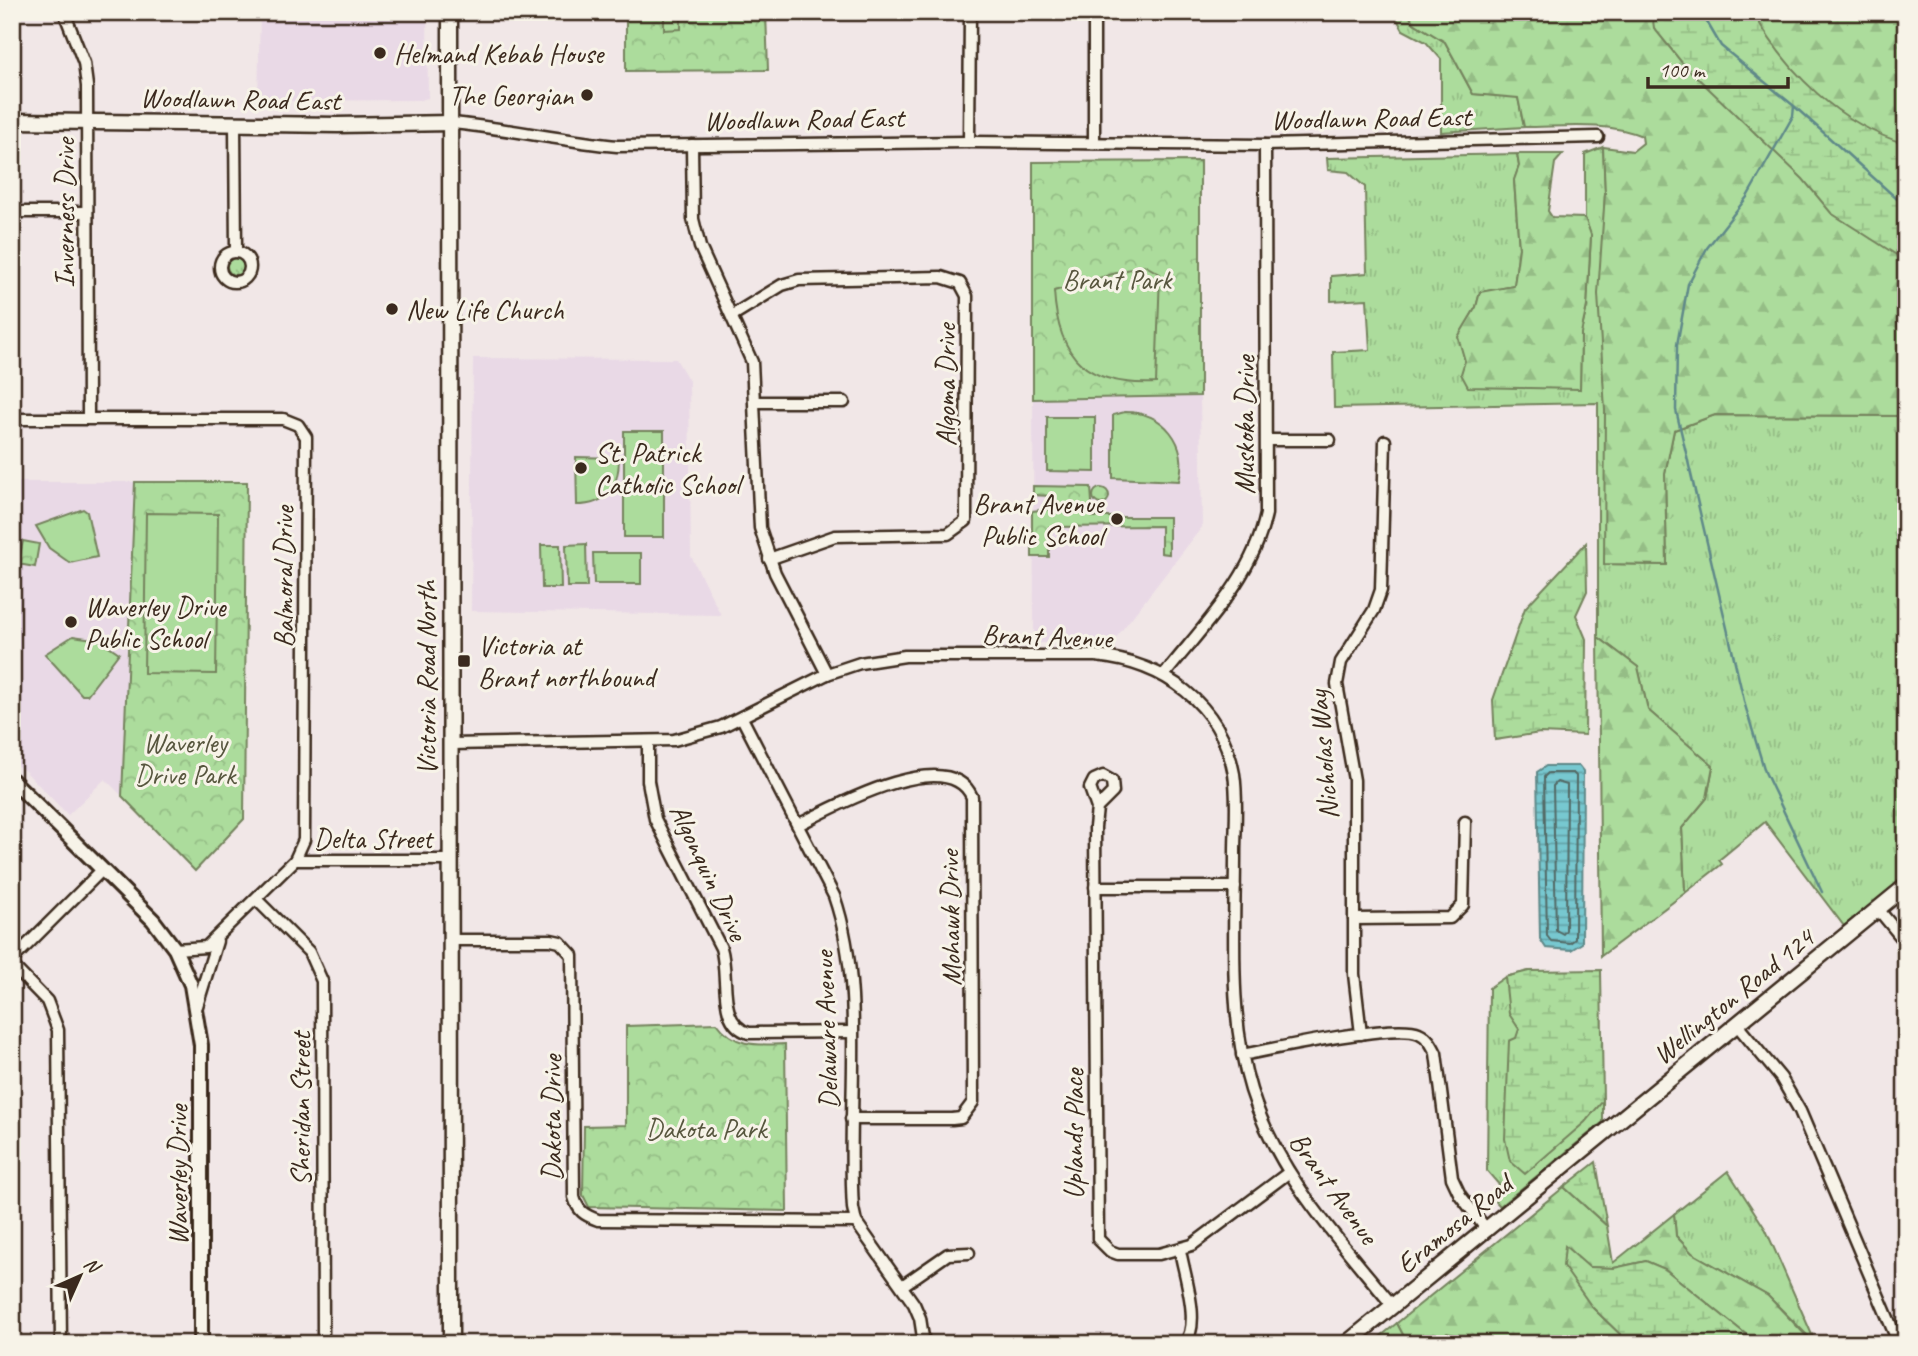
<svg xmlns="http://www.w3.org/2000/svg" width="1918" height="1356" font-family="Caveat,sans-serif">
  <style>
    .built { fill: #e9d9e6 }
    .grass { fill: url(#grass-tufts); stroke: #74835d; stroke-width: 2 }
    .forest { fill: url(#forest-firs); stroke: #74835d; stroke-width: 2 }
    .wetland { fill: url(#wetland-marsh); stroke: #74835d; stroke-width: 2 }
    .park { fill: url(#park-crowns); stroke: #74835d; stroke-width: 2 }
    .garden { fill: #acdc9c; stroke: #74835d; stroke-width: 2 }
    .water { fill: url(#water-rules); stroke: #5f8989; stroke-width: 2 }
    .lines { fill: none; stroke-linecap: round; stroke-linejoin: round }
    .shore { stroke: #536965; stroke-width: 2 }
    .stream { stroke: #5f8989; stroke-width: 2.5 }
    .minor-casing { stroke: #3b2a1e; stroke-width: 15 }
    .tertiary-casing { stroke: #3b2a1e; stroke-width: 18 }
    .secondary-casing { stroke: #3b2a1e; stroke-width: 19 }
    .minor { stroke: #f7f3e8; stroke-width: 10 }
    .tertiary { stroke: #f7f3e8; stroke-width: 12 }
    .secondary { stroke: #f7f3e8; stroke-width: 14 }
    .poi-dot { fill: #3b2a1e; stroke: #f7f3e8; stroke-width: 2.5 }
    .labels { text-anchor: middle; dominant-baseline: central; stroke-width: 6; stroke-linejoin: round; paint-order: stroke }
    .poi-label { font-size: 28px; fill: #3b2a1e; stroke: #f7f3e8; text-anchor: start }
    .street-label { font-size: 28px; fill: #3b2a1e; stroke: #f7f3e8 }
    .park-label { font-size: 28px; fill: #57563e; stroke: #f7f3e8 }
  </style>
  <defs>
    <pattern id="grass-tufts" width="24" height="20" patternUnits="userSpaceOnUse" patternTransform="scale(1.75)"><rect width="24" height="20" fill="#acdc9c"/><path d="M3 7l-1-3M5 7V3M7 7l1-3M15 17l-1-3M17 17v-4M19 17l1-3" fill="none" stroke="#95bd86"/></pattern>
    <pattern id="forest-firs" width="22" height="20" patternUnits="userSpaceOnUse" patternTransform="scale(1.75)"><rect width="22" height="20" fill="#acdc9c"/><path d="M5 1l3.5 6h-7zM16 11l3.5 6h-7z" fill="#95bd86"/></pattern>
    <pattern id="wetland-marsh" width="20" height="14" patternUnits="userSpaceOnUse" patternTransform="scale(1.75)"><rect width="20" height="14" fill="#acdc9c"/><path d="M1 5h8M5 5V1M11 12h8M15 12V8" fill="none" stroke="#95bd86"/></pattern>
    <pattern id="park-crowns" width="20" height="18" patternUnits="userSpaceOnUse" patternTransform="scale(1.75)"><rect width="20" height="18" fill="#acdc9c"/><path d="M2 6a3 3 0 1 1 6 0M12 15a3 3 0 1 1 6 0" fill="none" stroke="#95bd86"/></pattern>
    <pattern id="water-rules" width="6" height="5" patternUnits="userSpaceOnUse" patternTransform="scale(1.75)"><rect width="6" height="5" fill="#77c8d0"/><path d="M0 2.5h6" fill="none" stroke="#63a3a8"/></pattern>
  </defs>
  <rect width="100%" height="100%" fill="#f1e7e7"/>
  <filter id="ink" filterUnits="userSpaceOnUse"><feTurbulence type="fractalNoise" baseFrequency=".0143" numOctaves="2"/><feDisplacementMap in="SourceGraphic" scale="14" xChannelSelector="R" yChannelSelector="G"/><feConvolveMatrix kernelMatrix="1 2 1 2 8 2 1 2 1" color-interpolation-filters="sRGB"/></filter>
  <g filter="url(#ink)">
    <g class="built">
      <polygon points="260,12 427,12 428,98 420,100 258,101"/>
      <polygon points="473,358 676,359 689,381 691,556 721,615 471,611"/>
      <polygon points="1200,396 1202,527 1112,643 1034,643 1033,399"/>
      <polygon points="12,482 135,482 122,796 105,779 68,815 25,771 12,762"/>
    </g>
    <g class="grass">
      <polygon points="1393,12 1407,12 1414,23 1445,42 1473,94 1518,97 1524,127 1441,132 1441,59 1426,42 1403,30"/>
      <polygon points="1603,147 1605,193 1599,304 1605,403 1605,564 1667,565 1665,474 1674,430 1715,415 1906,416 1906,877 1844,926 1765,822 1719,860 1722,864 1685,893 1682,828 1707,798 1713,767 1648,710 1638,667 1598,637 1598,403 1334,408 1333,352 1370,350 1367,299 1331,301 1331,276 1367,273 1365,187 1348,172 1328,170 1327,158 1517,154 1519,166 1514,181 1519,248 1514,286 1480,292 1476,307 1459,337 1465,361 1580,389 1581,333 1587,306 1591,236 1585,218 1585,154"/>
      <circle cx="236" cy="266" r="9"/>
      <polygon points="1529,971 1552,972 1603,1101 1603,1122 1500,1206 1491,1196 1501,1187 1487,1171 1489,988 1505,977"/>
      <polygon points="1728,1171 1766,1230 1816,1344 1768,1296 1692,1253 1676,1236 1674,1214"/>
      <polygon points="1397,1323 1408,1344 1371,1344"/>
      <polygon points="1447,1332 1468,1338 1473,1344 1433,1344"/>
    </g>
    <g class="forest">
      <path d="M 1407,12 L 1906,12 L 1906,416 L 1715,415 L 1674,430 L 1665,474 L 1667,565 L 1604,564 L 1605,410 L 1598,294 L 1605,193 L 1603,147 L 1633,151 L 1643,143 L 1642,136 C 1606,121 1562,127 1524,127 L 1518,98 L 1473,94 L 1445,42 L 1414,23 Z"/>
      <polygon points="1517,154 1563,154 1555,163 1548,211 1552,217 1585,218 1591,235 1587,306 1581,333 1580,389 1468,387 1461,374 1465,361 1458,337 1476,307 1480,292 1514,286 1519,248 1514,180 1519,166"/>
      <polygon points="1598,637 1638,667 1648,710 1713,766 1707,798 1682,828 1685,893 1601,956"/>
      <polygon points="1564,1187 1607,1226 1613,1263 1674,1214 1676,1236 1692,1253 1768,1296 1814,1344 1758,1344 1665,1269 1646,1261 1614,1268 1589,1267 1592,1307 1623,1337 1625,1344 1473,1344 1468,1338 1447,1333 1433,1344 1408,1344 1397,1323"/>
    </g>
    <g class="wetland">
      <path d="M 1652,12 L 1753,12 C 1787,73 1839,124 1906,144 L 1906,261 L 1831,213 L 1803,179 L 1683,64 L 1654,28 Z"/>
      <polygon points="1586,543 1587,591 1576,615 1586,639 1585,735 1540,733 1495,740 1493,700 1525,608"/>
      <polygon points="1601,970 1603,1101 1585,1122 1525,1174 1510,1161 1505,1139 1509,1041 1516,1038 1519,1029 1509,1014 1505,977 1529,971"/>
      <polygon points="1596,1162 1607,1226 1564,1187"/>
      <polygon points="1565,1246 1589,1267 1614,1268 1646,1261 1665,1269 1758,1344 1625,1344 1623,1337 1592,1307 1563,1266"/>
    </g>
    <g class="park">
      <polygon points="626,12 766,12 768,70 626,71"/>
      <polygon points="1200,161 1200,396 1033,399 1033,162"/>
      <polygon points="135,482 247,482 244,819 195,871 122,796"/>
      <polygon points="1033,486 1091,487 1093,517 1169,517 1169,554 1161,553 1161,526 1049,527 1049,557 1032,557 1032,511 1050,509 1050,496 1033,495"/>
      <circle cx="1101" cy="496" r="8"/>
      <polygon points="23,541 39,544 35,567 18,564"/>
      <path d="M 717,1023 C 735,1048 758,1045 785,1044 L 787,1211 L 589,1207 L 583,1195 L 584,1126 L 626,1125 L 626,1026 Z"/>
    </g>
    <g class="garden">
      <polygon points="664,12 681,12 681,29 664,30"/>
      <path d="M 1144,265 L 1160,274 L 1156,383 C 1088,386 1058,360 1054,291 Z"/>
      <path d="M 1125,412 C 1164,412 1189,443 1179,481 L 1113,478 L 1113,415 Z"/>
      <polygon points="1047,417 1095,417 1095,472 1047,471"/>
      <rect x="624" y="431" width="40" height="106"/>
      <path d="M 576,457 L 619,458 C 619,486 607,505 577,505 Z"/>
      <polygon points="83,509 87,512 97,557 70,563 49,548 36,526"/>
      <polygon points="146,513 218,514 216,674 144,673"/>
      <polygon points="586,544 587,587 567,587 566,545"/>
      <polygon points="541,545 560,545 561,588 542,588"/>
      <polygon points="593,553 641,553 641,584 594,584"/>
      <polygon points="73,636 100,640 119,653 87,695 82,695 45,654"/>
    </g>
    <polygon class="water" points="1546,766 1579,766 1583,771 1582,943 1571,950 1546,948 1540,939 1537,772"/>
    <g class="lines">
      <g class="shore">
        <polygon points="1548,773 1573,773 1576,776 1575,939 1570,943 1551,941 1547,936 1544,777"/>
        <polygon points="1557,782 1567,785 1566,930 1563,934 1556,930 1553,786"/>
      </g>
      <g class="stream">
        <polyline points="1701,12 1721,46 1794,106 1906,207"/>
        <polyline points="1794,106 1793,116 1747,197 1707,248 1688,284 1677,345 1676,410 1745,705 1765,772 1822,892"/>
      </g>
      <defs>
        <g id="minor">
          <polyline points="64,12 84,63 87,86 88,418"/>
          <polyline points="838,12 852,12"/>
          <polyline points="1160,12 1234,12"/>
          <path d="M 451,123 C 507,128 561,141 617,146 L 969,142 L 1265,145 L 1598,137"/>
          <polyline points="235,124 236,252"/>
          <polyline points="969,142 970,12"/>
          <polyline points="1094,143 1094,12"/>
          <polyline points="692,145 693,219 700,247 752,362 760,528 775,573 827,674"/>
          <polyline points="12,212 85,212"/>
          <circle cx="235" cy="267" r="15"/>
          <polyline points="733,315 782,285 799,280 941,277 960,283 967,296 966,521 948,534 835,536 769,559"/>
          <polyline points="756,402 844,402"/>
          <polyline points="12,419 283,419 298,425 306,437 304,840 295,860 206,947 175,949"/>
          <polyline points="1268,440 1330,440"/>
          <path d="M 1165,674 C 1204,625 1253,577 1266,514 L 1265,145"/>
          <path d="M 742,718 L 834,896 C 867,991 846,1107 853,1208 L 856,1222 L 914,1304 L 920,1318 L 924,1344"/>
          <path d="M 648,743 L 648,781 L 655,819 L 721,948 C 730,976 716,1023 749,1033 L 851,1032"/>
          <path d="M 451,744 L 674,740 L 721,727 L 827,674 L 860,663 L 905,656 L 1096,656 C 1164,663 1221,703 1234,774 C 1238,800 1235,827 1235,853 C 1235,931 1228,1016 1251,1090 C 1277,1174 1338,1239 1392,1305"/>
          <polyline points="1097,808 1113,792 1112,781 1103,776 1094,780 1090,788 1097,808 1095,827 1098,1239 1110,1251 1118,1254 1159,1254 1192,1245 1288,1173"/>
          <path d="M 798,825 C 831,808 949,743 972,797 L 973,1102 L 961,1118 L 952,1119 L 851,1119"/>
          <polyline points="295,860 451,860"/>
          <polyline points="1095,887 1235,887"/>
          <polyline points="256,899 309,952 322,981 323,1344"/>
          <polyline points="1878,909 1906,943"/>
          <polyline points="1354,919 1450,918 1463,905 1465,822"/>
          <path d="M 452,940 L 551,940 L 560,942 L 572,955 L 574,1197 C 578,1211 584,1215 598,1220 L 856,1222"/>
          <polyline points="12,960 102,870"/>
          <polyline points="12,965 47,1001 58,1030 61,1344"/>
          <polyline points="197,1006 217,941"/>
          <polyline points="1737,1025 1781,1078 1800,1111 1899,1344"/>
          <polyline points="1361,1034 1354,974 1354,780 1337,684 1341,662 1374,610 1381,590 1385,441"/>
          <path d="M 1242,1055 C 1273,1049 1396,1022 1419,1033 C 1428,1037 1432,1045 1436,1053 L 1452,1178 L 1460,1195 L 1487,1230"/>
          <path d="M 1180,1250 C 1184,1275 1202,1325 1184,1344"/>
          <polyline points="902,1286 948,1254 969,1253"/>
        </g>
        <polyline id="tertiary" points="12,780 153,920 175,949 191,985 201,1045 201,1344"/>
        <g id="secondary">
          <polyline points="450,12 451,1344"/>
          <polyline points="12,121 338,125 451,123"/>
          <polyline points="1346,1344 1906,886"/>
        </g>
      </defs>
      <use href="#minor" class="minor-casing"/>
      <use href="#tertiary" class="tertiary-casing"/>
      <use href="#secondary" class="secondary-casing"/>
      <use href="#minor" class="minor"/>
      <use href="#tertiary" class="tertiary"/>
      <use href="#secondary" class="secondary"/>
    </g>
  </g>
  <g class="poi-dot">
    <circle cx="380" cy="53" r="7"/>
    <circle cx="587" cy="95" r="7"/>
    <circle cx="392" cy="309" r="7"/>
    <circle cx="581" cy="468" r="7"/>
    <circle cx="1117" cy="519" r="7"/>
    <circle cx="71" cy="622" r="7"/>
    <rect x="457" y="654" width="14" height="14" rx="3.5"/>
  </g>
  <g class="labels">
    <g class="poi-label">
      <text x="394" y="53">Helmand Kebab House</text>
      <text x="573" y="95" text-anchor="end">The Georgian</text>
      <text x="406" y="309">New Life Church</text>
      <text x="595" y="452">St. Patrick<tspan x="595" dy="32">Catholic School</tspan></text>
      <text x="1103" y="503" text-anchor="end">Brant Avenue<tspan x="1103" dy="32">Public School</tspan></text>
      <text x="85" y="606">Waverley Drive<tspan x="85" dy="32">Public School</tspan></text>
      <text x="478" y="645">Victoria at<tspan x="478" dy="32">Brant northbound</tspan></text>
    </g>
    <g class="street-label">
      <text transform="translate(240 99) rotate(1)">Woodlawn Road East</text>
      <text transform="translate(1371 118) rotate(-1)">Woodlawn Road East</text>
      <text transform="translate(804 119) rotate(-1)">Woodlawn Road East</text>
      <text transform="translate(64 213) rotate(-90)">Inverness Drive</text>
      <text transform="translate(945 385) rotate(-90)">Algoma Drive</text>
      <text transform="translate(1244 425) rotate(-90)">Muskoka Drive</text>
      <text transform="translate(283 577) rotate(-90)">Balmoral Drive</text>
      <text transform="translate(1047 636) rotate(2)">Brant Avenue</text>
      <text transform="translate(426 678) rotate(-90)">Victoria Road North</text>
      <text transform="translate(1323 755) rotate(-95)">Nicholas Way</text>
      <text x="373" y="838">Delta Street</text>
      <text transform="translate(709 872) rotate(65)">Algonquin Drive</text>
      <text transform="translate(950 918) rotate(-91)">Mohawk Drive</text>
      <text transform="translate(1733 996) rotate(-39)">Wellington Road 124</text>
      <text transform="translate(826 1030) rotate(-92)">Delaware Avenue</text>
      <text transform="translate(300 1109) rotate(-90)">Sheridan Street</text>
      <text transform="translate(551 1118) rotate(-90)">Dakota Drive</text>
      <text transform="translate(1073 1134) rotate(-90)">Uplands Place</text>
      <text transform="translate(177 1175) rotate(-90)">Waverley Drive</text>
      <text transform="translate(1334 1188) rotate(54)">Brant Avenue</text>
      <text transform="translate(1454 1224) rotate(-39)">Eramosa Road</text>
    </g>
    <g class="park-label">
      <text x="1117" y="279">Brant Park</text>
      <text x="185" y="742">Waverley<tspan x="185" dy="32">Drive Park</tspan></text>
      <text x="706" y="1128">Dakota Park</text>
    </g>
  </g>
  <rect width="1918" height="1356" fill="none" stroke="#f7f3e8" stroke-width="42"/>
  <rect x="21" y="21" width="1876" height="1314" fill="none" stroke="#3b2a1e" stroke-width="2.5" filter="url(#ink)"/>
  <g transform="translate(80 1276) rotate(45)" stroke="#f7f3e8" stroke-width="5" paint-order="stroke">
  <path d="M0-5L12 26L0 18L-12 26Z" fill="#3b2a1e"/>
  <text y="-10" font-size="19" font-weight="bold" text-anchor="middle" fill="#3b2a1e">N</text>
  </g>
  <path d="M1648 77v10h140v-10" fill="none" stroke="#3b2a1e" stroke-width="3.5"/>
  <text x="1659" y="77" font-size="21" fill="#3b2a1e" stroke="#f7f3e8" stroke-width="5" paint-order="stroke">100 m</text>
</svg>
